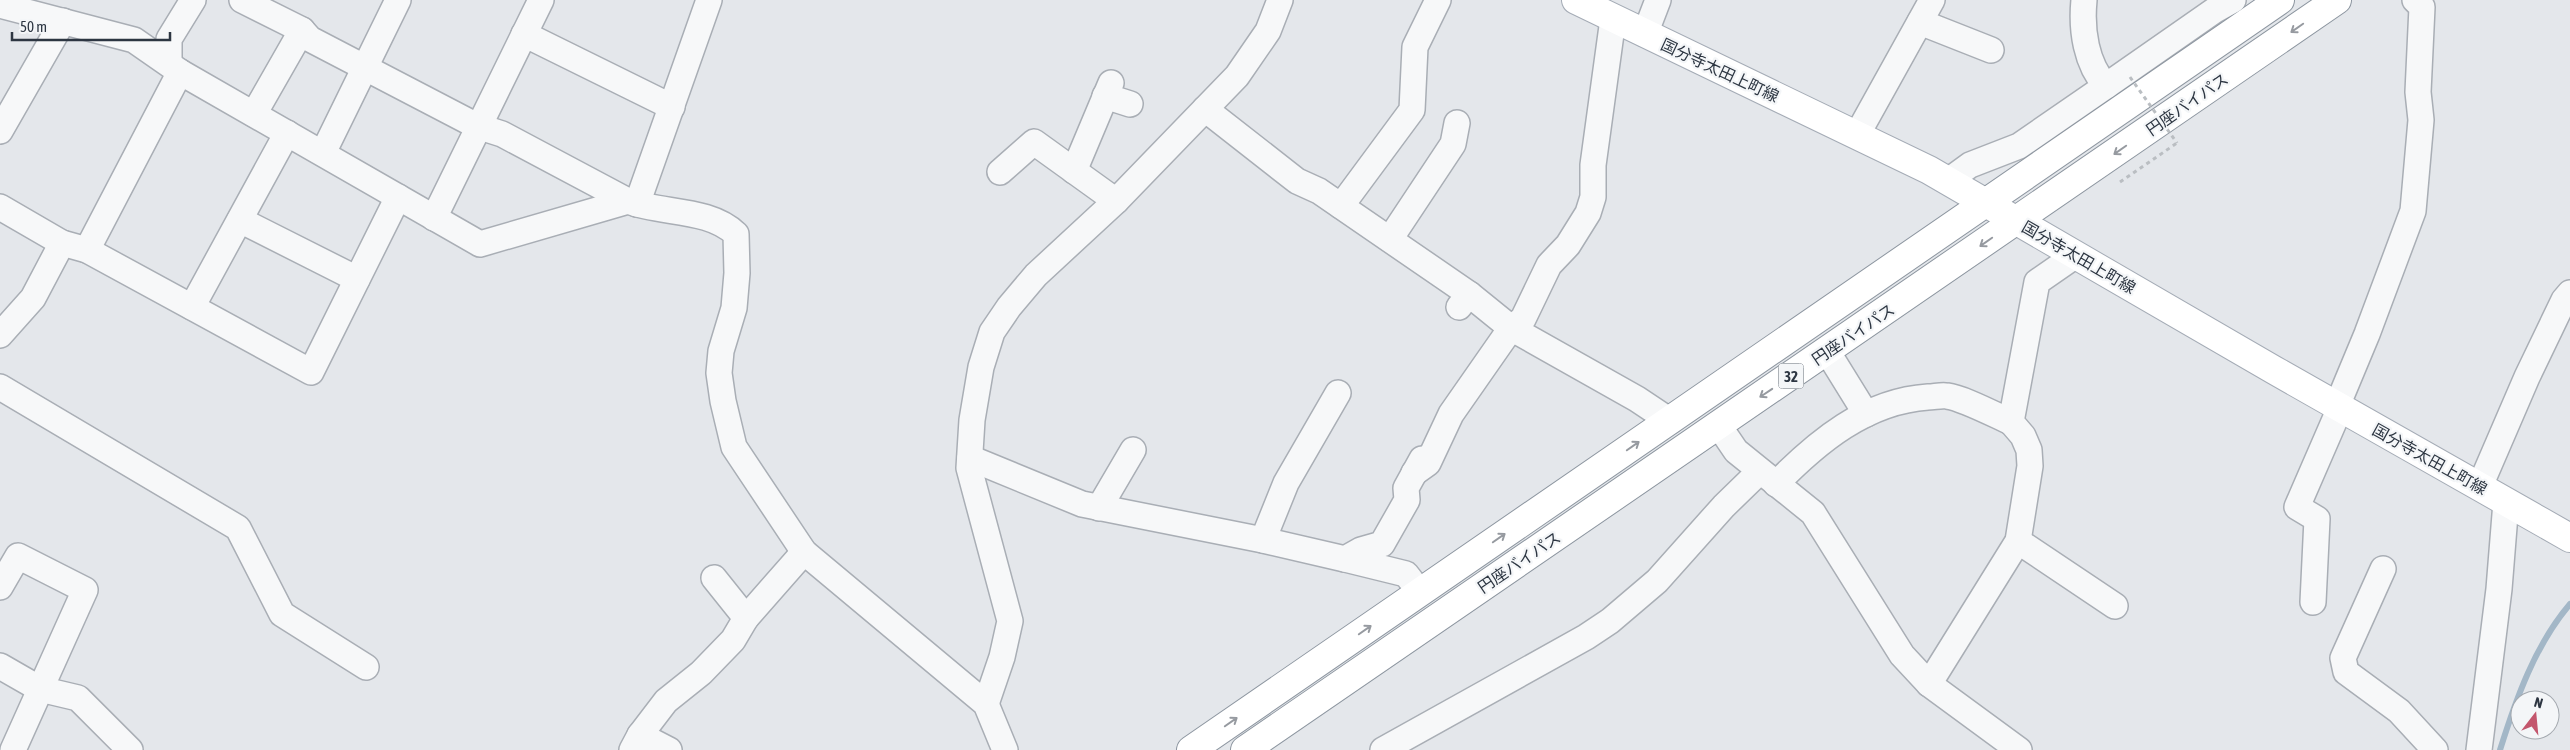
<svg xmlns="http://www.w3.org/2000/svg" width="2570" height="750" font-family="'Asap Condensed','Noto Sans JP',sans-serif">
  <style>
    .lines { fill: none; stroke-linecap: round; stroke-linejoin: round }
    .stream { stroke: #a3b7c7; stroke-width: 6 }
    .minor-casing { stroke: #a9aeb5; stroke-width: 28 }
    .major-casing { stroke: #a5acb6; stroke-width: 30 }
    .highway-casing { stroke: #8d96a0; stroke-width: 30 }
    .path { stroke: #babec2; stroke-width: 3; stroke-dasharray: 4 4; stroke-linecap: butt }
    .minor { stroke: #f7f8f9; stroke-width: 25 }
    .major { stroke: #fff; stroke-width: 28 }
    .highway { stroke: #fff; stroke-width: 28 }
    .path-bridge { stroke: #babec2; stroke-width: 3; stroke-dasharray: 4 4; stroke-linecap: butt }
    .oneway { stroke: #969aa0 }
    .labels { text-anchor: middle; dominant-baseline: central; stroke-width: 4.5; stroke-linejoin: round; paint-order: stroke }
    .shield { fill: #f4f6f8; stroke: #697079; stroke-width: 1 }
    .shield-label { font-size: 15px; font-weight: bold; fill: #2d3642 }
    .street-label { font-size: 16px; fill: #2d3642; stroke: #f4f6f8 }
  </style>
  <rect width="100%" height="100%" fill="#e4e7eb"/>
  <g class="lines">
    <path class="stream" d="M 2500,750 C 2516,699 2535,645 2570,604"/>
    <defs>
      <g id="minor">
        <polyline points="242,0 302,30 310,39 477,126 502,134 628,201"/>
        <path d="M 0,5 L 134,40 L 180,72 L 480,244 L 628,201 C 662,214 709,208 736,234 L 737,273 L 734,308 L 721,351 L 719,373 L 723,401 L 734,447 L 804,552 L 986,704 L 1005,750"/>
        <polyline points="1920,22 1991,50"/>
        <polyline points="524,34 672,107"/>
        <polyline points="1645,34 1658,0"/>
        <polyline points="169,63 169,39 193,0"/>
        <polyline points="2106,86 2215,10 2233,0"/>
        <polyline points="1105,96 1130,104"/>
        <polyline points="1205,109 1297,181 1319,191 1469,294 1459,307"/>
        <polyline points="254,114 302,30"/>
        <polyline points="0,131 63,21"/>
        <polyline points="1857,135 1932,0"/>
        <polyline points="323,153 398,0"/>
        <polyline points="1074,171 1111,83"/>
        <polyline points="1000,172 1034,142 1116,201"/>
        <path d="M 1948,181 L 1970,165 L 2019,146 L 2106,86 C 2086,64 2081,30 2084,0"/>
        <polyline points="637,204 709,0"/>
        <polyline points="1341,206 1412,110 1415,47 1438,0"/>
        <polyline points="0,207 62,243 87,250 311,372 398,197"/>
        <polyline points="434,218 541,0"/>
        <polyline points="240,220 357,279"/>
        <polyline points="1390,239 1453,144 1457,123"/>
        <polyline points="87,250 180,72"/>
        <polyline points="1469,294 1511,328 1637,399 1670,421"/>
        <polyline points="192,307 287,133"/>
        <polyline points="0,335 33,298 62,243"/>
        <polyline points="1827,351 1866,414"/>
        <polyline points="0,387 238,528 282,614 366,667"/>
        <polyline points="2337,406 2367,334 2413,211 2421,120 2418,92 2422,7 2415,0"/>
        <polyline points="1719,426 1736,451 1813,513 1902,655 1929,684 2019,750"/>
        <polyline points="970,458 1082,504 1263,540 1345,559 1361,550 1382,544 1407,500 1406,488 1422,459"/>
        <polyline points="1414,473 1428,463 1451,414 1511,328 1523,319 1549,265 1568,245 1588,213 1593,197 1593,165 1613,19"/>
        <path d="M 1776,484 C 1817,442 1866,401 1928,397 C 1934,397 1941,395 1947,396 C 1963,398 1995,415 2011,422"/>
        <polyline points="2480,486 2527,377 2564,300 2570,293"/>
        <polyline points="1099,508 1133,450"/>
        <polyline points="1263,540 1286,483 1338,393"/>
        <polyline points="2018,541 2115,606"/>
        <polyline points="1345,559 1406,574 1420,592"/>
        <polyline points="2383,569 2343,658 2346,672 2399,711 2435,750"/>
        <polyline points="714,578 746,618"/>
        <polyline points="0,587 18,556 85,590 13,750"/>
        <polyline points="2313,602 2317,519 2297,507 2340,408"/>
        <polyline points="0,666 40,689 78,698 130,750"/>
        <polyline points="1929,684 2018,541 2030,466 2029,450 2023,436 2011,422 2037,282 2076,255"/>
        <polyline points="986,704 1002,657 1010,621 969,468 972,420 981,367 992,332 1009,307 1036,275 1116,201 1237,76 1268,31 1280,0"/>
        <polyline points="640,735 669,750"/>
        <polyline points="632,750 640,735 666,701 701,673 733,640 746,618 804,552"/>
        <polyline points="1383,750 1586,637 1610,621 1657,581 1724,506 1760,471"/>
        <polyline points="2479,750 2499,589 2506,502"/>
      </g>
      <polyline id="major" points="1576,0 1929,170 2274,370 2570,538"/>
      <g id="highway">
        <polyline points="1191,750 2280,0"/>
        <polyline points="1245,750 2337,0"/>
      </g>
    </defs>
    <use href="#minor" class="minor-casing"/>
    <use href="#major" class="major-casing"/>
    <use href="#highway" class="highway-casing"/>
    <polyline class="path" points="2120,182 2177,143"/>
    <use href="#minor" class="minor"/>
    <use href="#major" class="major"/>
    <use href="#highway" class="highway"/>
    <polyline class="path-bridge" points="2130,77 2177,143"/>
  </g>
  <defs><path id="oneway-shaft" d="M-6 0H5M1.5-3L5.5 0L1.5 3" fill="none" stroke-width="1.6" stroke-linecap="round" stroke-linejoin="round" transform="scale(1.25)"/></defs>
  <g class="oneway">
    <use href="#oneway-shaft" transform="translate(2297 28) rotate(145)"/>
    <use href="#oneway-shaft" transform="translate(2120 150) rotate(145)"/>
    <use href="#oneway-shaft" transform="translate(1986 242) rotate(145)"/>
    <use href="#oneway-shaft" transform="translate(1766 393) rotate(146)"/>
    <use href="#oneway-shaft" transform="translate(1633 446) rotate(-35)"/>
    <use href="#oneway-shaft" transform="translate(1499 538) rotate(-35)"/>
    <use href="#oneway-shaft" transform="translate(1365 630) rotate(-35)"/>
    <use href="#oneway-shaft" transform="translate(1231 722) rotate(-35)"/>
  </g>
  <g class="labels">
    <rect class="shield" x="1778.5" y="363.5" width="25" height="25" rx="4"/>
    <g class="shield-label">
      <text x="1791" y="376">32</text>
    </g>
    <g class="street-label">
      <text transform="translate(1720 70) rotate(25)">国分寺太田上町線</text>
      <text transform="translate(2187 104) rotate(-35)">円座バイパス</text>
      <text transform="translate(2079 257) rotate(30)">国分寺太田上町線</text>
      <text transform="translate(1853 334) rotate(-34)">円座バイパス</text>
      <text transform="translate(2430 459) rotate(29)">国分寺太田上町線</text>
      <text transform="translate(1519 562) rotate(-34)">円座バイパス</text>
    </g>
  </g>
  <g transform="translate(2535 715) rotate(16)"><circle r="24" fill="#f4f6f8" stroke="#a4a9af"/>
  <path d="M0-4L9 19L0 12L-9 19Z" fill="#c3566d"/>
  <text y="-8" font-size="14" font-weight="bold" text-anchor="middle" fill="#2d3642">N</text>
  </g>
  <path d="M12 32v8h158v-8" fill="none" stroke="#2d3642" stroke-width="2.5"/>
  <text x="20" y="32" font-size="15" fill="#2d3642" stroke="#f4f6f8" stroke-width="4" paint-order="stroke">50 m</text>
</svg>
